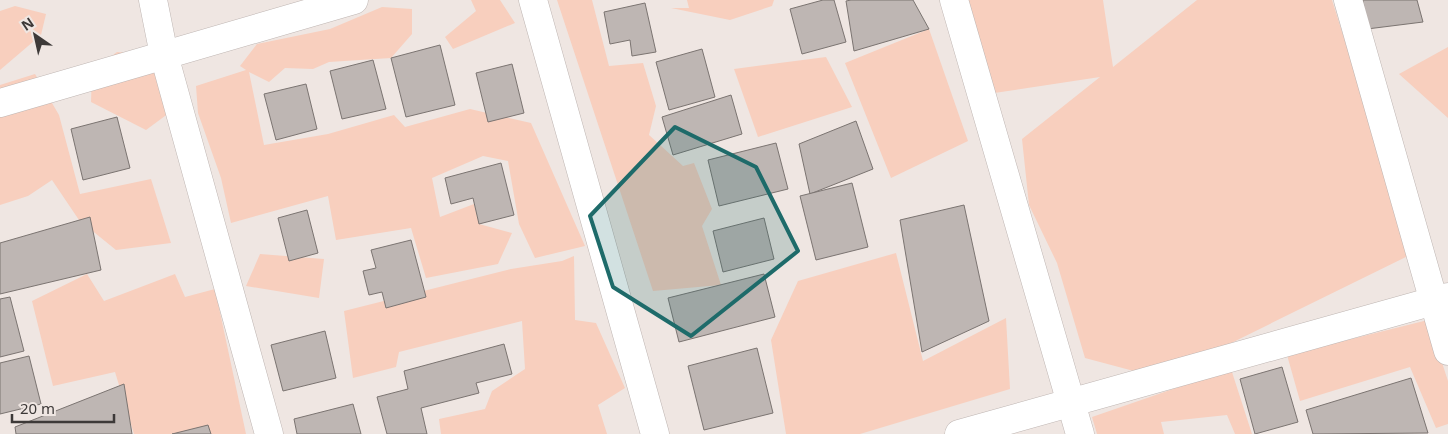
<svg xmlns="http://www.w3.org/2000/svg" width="1448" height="434" font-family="'Noto Sans',sans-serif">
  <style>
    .green { fill: #f8cfbe }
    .building { fill: #beb6b3; stroke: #7b7471 }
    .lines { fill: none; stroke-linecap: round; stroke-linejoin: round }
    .minor-casing { stroke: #beb5b2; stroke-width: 29 }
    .minor { stroke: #fff; stroke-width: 28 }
    .marked { fill: #1e6b6a; fill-opacity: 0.2; stroke: #1e6b6a; stroke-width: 4; stroke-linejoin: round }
  </style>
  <rect width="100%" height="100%" fill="#efe6e2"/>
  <g class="green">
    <polygon points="471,0 500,0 515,23 453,49 445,37 476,11"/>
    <polygon points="557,0 592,0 609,66 643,63 656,106 649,135 683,166 694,163 712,209 702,226 721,285 653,291"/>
    <polygon points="687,0 774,0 772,6 730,20 671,8 689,8"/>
    <polygon points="969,0 1103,0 1113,67 1197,0 1332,0 1412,254 1160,378 1085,358 1057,263 1029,205 1022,139 1100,77 981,95"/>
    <polygon points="15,6 46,14 41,35 0,70 0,11"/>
    <polygon points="382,7 412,9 412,34 391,58 329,62 313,69 285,68 269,82 249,72 264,145 328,134 394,115 405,127 470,109 531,123 585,246 535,258 519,224 508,161 483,156 432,178 440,217 474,204 479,224 512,233 498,264 426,278 411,228 336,240 328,196 231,223 221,178 198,113 196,86 246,70 240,66 257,44 330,29"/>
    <polygon points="929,29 968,141 891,178 845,63"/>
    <polygon points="1448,47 1448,118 1399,74"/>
    <polygon points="117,52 164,55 169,113 146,130 91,102 92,71"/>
    <polygon points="826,57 852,107 758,137 734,69"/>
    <polygon points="35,74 59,115 80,194 151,179 171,243 116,250 79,220 52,180 28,196 0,205 0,85"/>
    <polygon points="896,253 923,361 1006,318 1010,389 860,434 786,434 771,340 798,281"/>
    <polygon points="260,254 324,259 319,298 246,286"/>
    <polygon points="574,256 575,320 596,323 625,388 598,405 607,434 441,434 439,419 485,409 492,391 525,369 522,321 399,352 396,367 353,378 344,311 511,269 562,261"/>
    <polygon points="87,274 104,301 175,274 185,297 215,289 246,434 134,434 115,372 53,386 32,301"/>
    <polygon points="1428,320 1448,381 1448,424 1436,428 1410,367 1300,401 1287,355"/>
    <polygon points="1231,369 1252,434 1235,434 1227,415 1161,422 1164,434 1097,434 1092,417"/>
  </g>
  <g class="building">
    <polygon points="823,0 834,0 846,42 802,54 790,9"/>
    <polygon points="851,0 913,0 929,29 854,51 846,1"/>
    <polygon points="1363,0 1417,0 1423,22 1367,29"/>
    <polygon points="645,3 656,52 632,56 630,40 610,44 604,12"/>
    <polygon points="440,45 455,105 406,117 391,58"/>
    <polygon points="702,49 715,97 669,110 656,62"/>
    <polygon points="373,60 386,109 342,119 330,71"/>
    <polygon points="512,64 524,113 488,122 476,73"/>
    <polygon points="306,84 317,129 276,140 264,94"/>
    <polygon points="731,95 742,134 673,155 662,117"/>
    <polygon points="117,117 130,168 83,180 71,129"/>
    <polygon points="856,121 873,169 810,194 799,144"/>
    <polygon points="776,143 788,189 719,206 708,160"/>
    <polygon points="501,163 514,215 479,224 473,198 451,204 445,178"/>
    <polygon points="852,183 868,247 816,260 800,196"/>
    <polygon points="964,205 989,321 922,352 900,220"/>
    <polygon points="307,210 318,253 289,261 278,218"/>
    <polygon points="90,217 101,270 0,294 0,243"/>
    <polygon points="764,218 774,259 723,272 713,231"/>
    <polygon points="411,240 426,297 386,308 382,292 369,295 363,271 376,268 371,250"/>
    <polygon points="764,274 775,317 679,342 668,298"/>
    <polygon points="10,297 24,351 0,357 0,299"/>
    <polygon points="325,331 336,378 283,391 271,345"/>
    <polygon points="504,344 512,374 476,383 479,393 421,408 427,434 387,434 377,397 408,389 404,371"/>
    <polygon points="757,348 773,413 704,430 688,366"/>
    <polygon points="29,356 41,404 0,414 0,363"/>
    <polygon points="1282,367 1298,422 1255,434 1240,379"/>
    <polygon points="1411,378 1428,433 1313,434 1306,410"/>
    <polygon points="124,384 132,434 16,434 15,427"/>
    <polygon points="353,404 361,434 297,434 294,419"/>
    <polygon points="208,425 211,434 172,434"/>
  </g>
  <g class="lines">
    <defs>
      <g id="minor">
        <polyline points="153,0 164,55 269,434"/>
        <polyline points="533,0 655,434"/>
        <polyline points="954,0 1080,434"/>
        <polyline points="1348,0 1448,351"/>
        <polyline points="0,103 354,0"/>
        <polyline points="959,434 1448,297"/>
      </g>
    </defs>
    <use href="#minor" class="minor-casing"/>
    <use href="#minor" class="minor"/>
  </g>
  <path class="marked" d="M 675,127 L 756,167 L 798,251 L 691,336 L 613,287 L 590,216 Z"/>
  <g transform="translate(35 35) rotate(326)" stroke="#efe6e2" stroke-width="4" paint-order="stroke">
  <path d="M0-4L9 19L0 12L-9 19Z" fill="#3d3938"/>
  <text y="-8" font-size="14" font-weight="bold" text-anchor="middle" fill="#3d3938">N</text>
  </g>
  <path d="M12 414v8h102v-8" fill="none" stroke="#3d3938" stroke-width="2.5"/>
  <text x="20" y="414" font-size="15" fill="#3d3938" stroke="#efe6e2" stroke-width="4" paint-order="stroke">20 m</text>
</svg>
